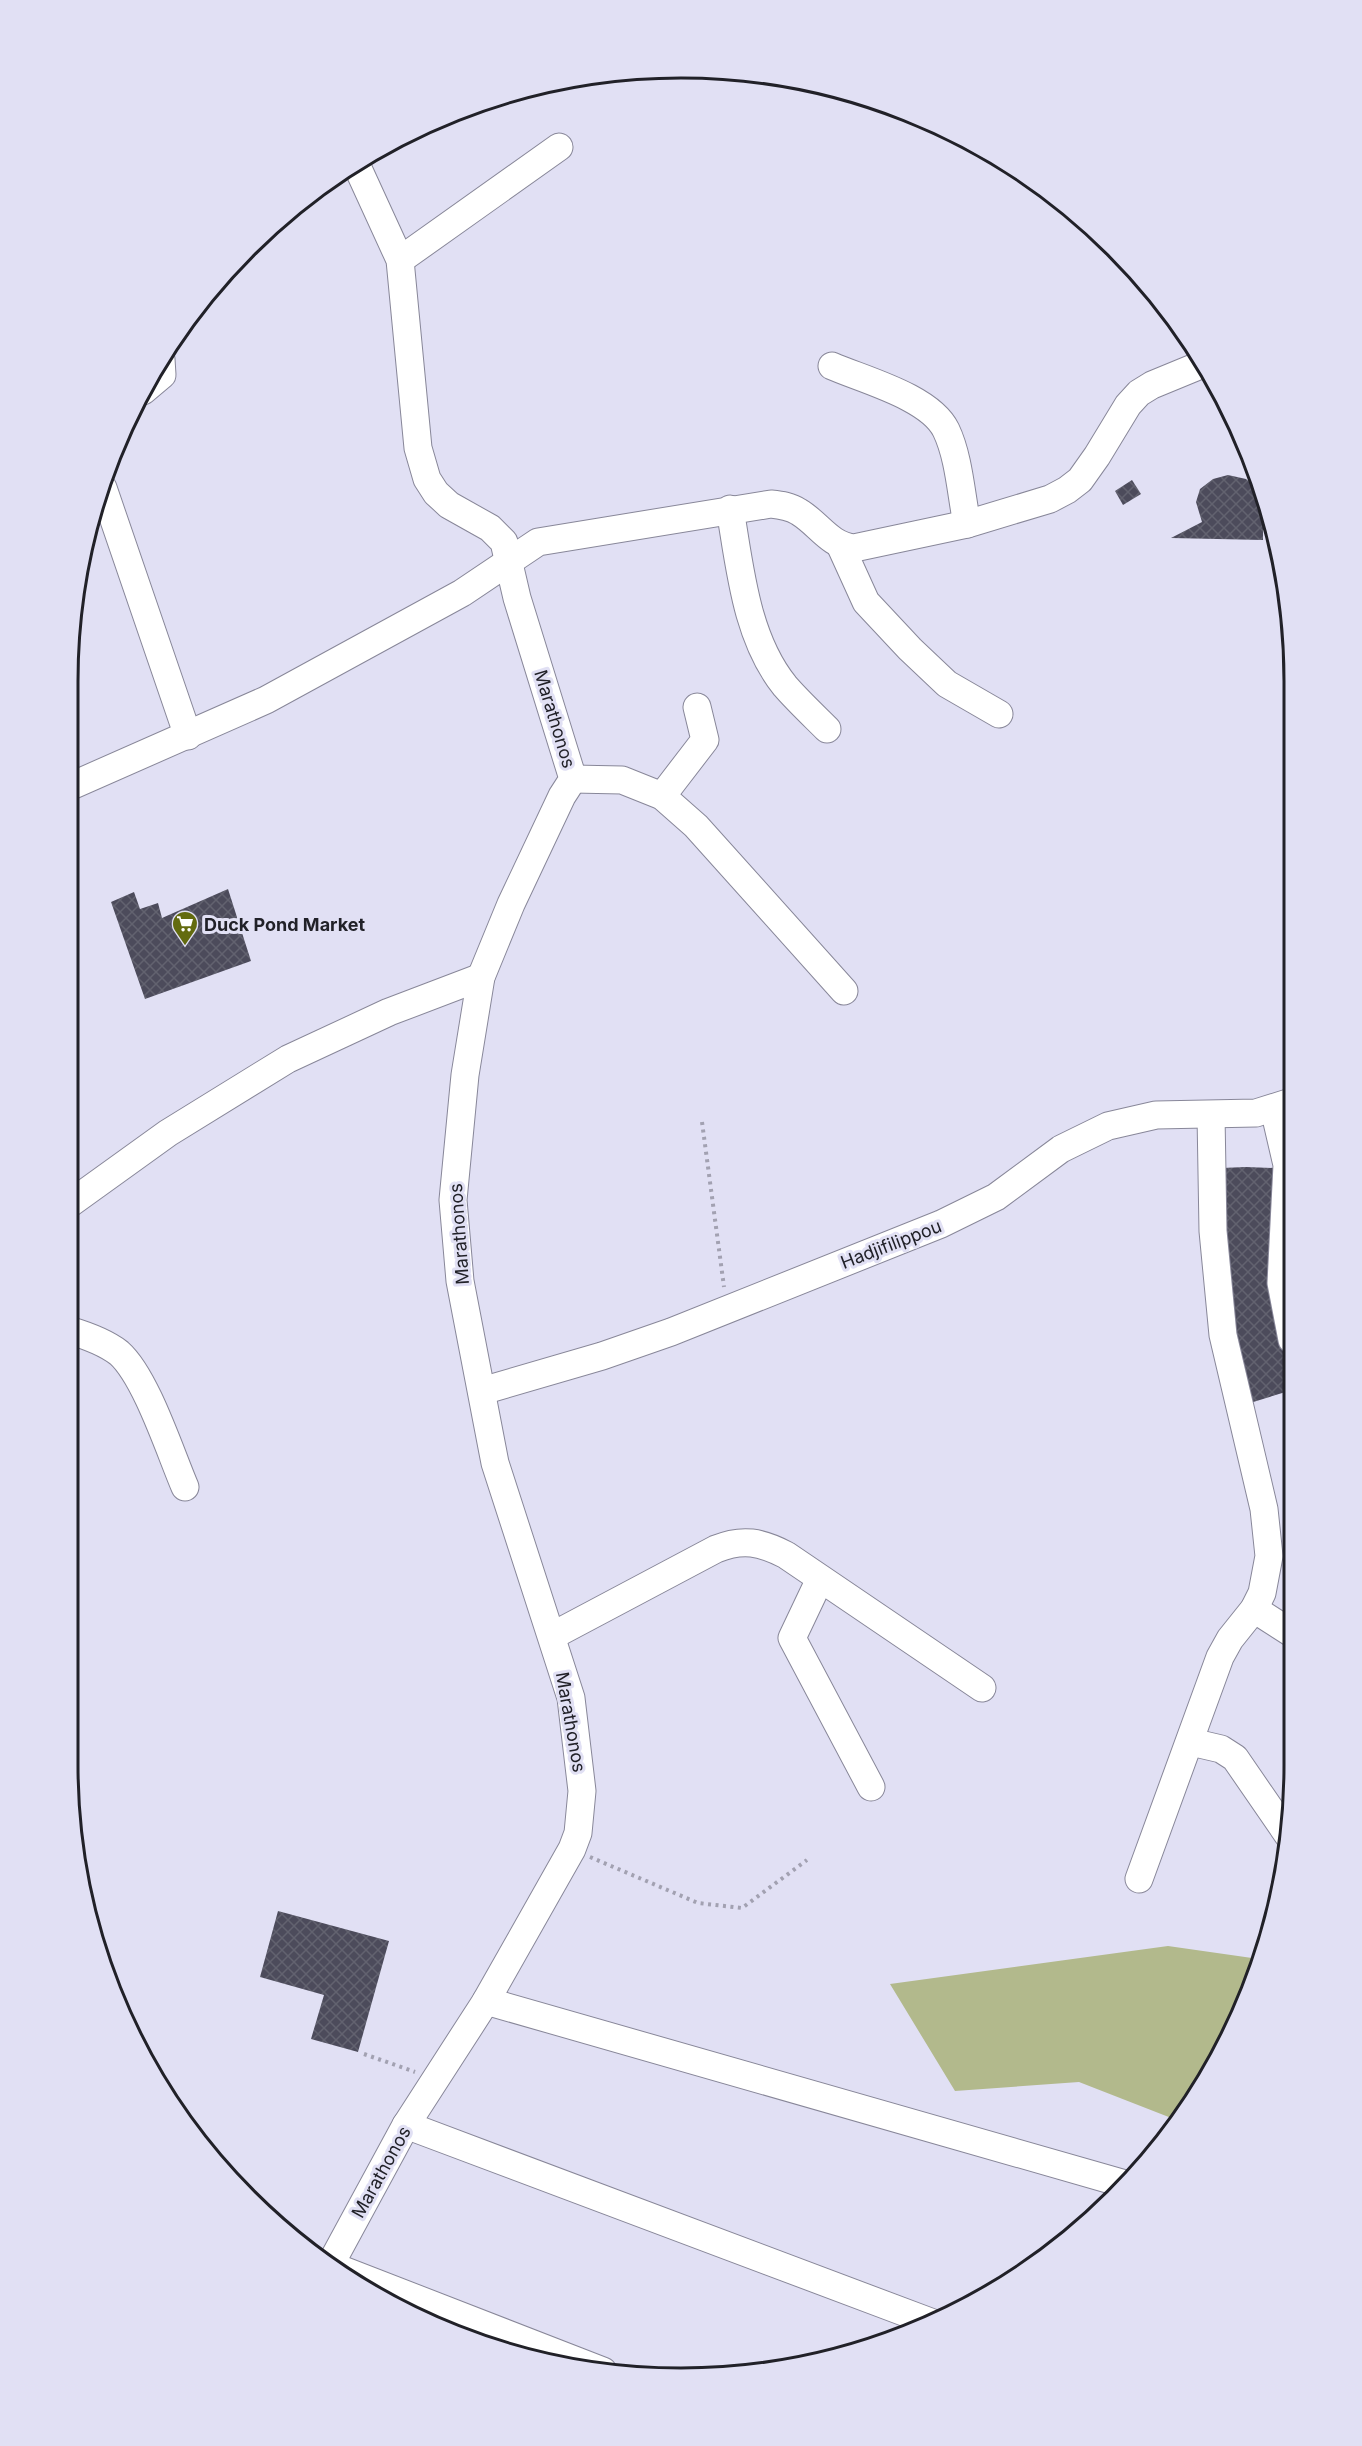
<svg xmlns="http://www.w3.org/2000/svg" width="1362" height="2446" font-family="Inter,sans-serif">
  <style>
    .green { fill: #b2b98c }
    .building { fill: url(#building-cross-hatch) }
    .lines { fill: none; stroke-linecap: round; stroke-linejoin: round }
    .minor-casing { stroke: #888799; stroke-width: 29 }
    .path { stroke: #a2a1b1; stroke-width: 4; stroke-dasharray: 3 4.5; stroke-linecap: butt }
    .minor { stroke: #fff; stroke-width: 27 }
    .labels { text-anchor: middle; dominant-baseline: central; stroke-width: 6; stroke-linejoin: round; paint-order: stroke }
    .street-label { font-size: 18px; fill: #212128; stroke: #e1e0f4 }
    .poi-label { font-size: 18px; font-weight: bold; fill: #212128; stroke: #e1e0f4; text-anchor: start }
    .rim { fill: none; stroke: #212128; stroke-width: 3 }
  </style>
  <defs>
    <pattern id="building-cross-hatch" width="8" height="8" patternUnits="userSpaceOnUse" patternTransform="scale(1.5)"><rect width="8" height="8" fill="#4c4b5b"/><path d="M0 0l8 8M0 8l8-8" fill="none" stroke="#62626f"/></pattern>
  </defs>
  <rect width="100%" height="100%" fill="#e1e0f4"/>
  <polygon class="green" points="1168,1946 1259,1959 1212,2071 1179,2121 1079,2082 955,2091 890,1984"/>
  <g class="building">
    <polygon points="1228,475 1246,479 1263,493 1263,540 1171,538 1202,522 1196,502 1200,489 1213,479"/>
    <polygon points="1132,480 1141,494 1123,505 1115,491"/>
    <polygon points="228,889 251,961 145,999 111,902 134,892 140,909 158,903 162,918"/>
    <polygon points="1246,1167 1274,1168 1283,1343 1290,1366 1292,1390 1250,1403 1235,1358 1221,1168"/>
    <polygon points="278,1911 389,1941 358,2052 311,2039 324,1995 260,1977"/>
  </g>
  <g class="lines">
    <defs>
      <g id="minor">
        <polyline points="400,260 559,147"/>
        <path d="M 832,366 C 864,380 930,397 946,430 C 959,457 961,494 967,524"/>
        <polyline points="143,391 162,375 161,359"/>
        <polyline points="103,488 188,736"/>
        <path d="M 730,509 C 740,568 746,638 785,686 C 798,701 813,715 827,729"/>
        <polyline points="841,547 866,602 910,649 947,684 999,714"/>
        <polyline points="573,779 622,780 662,796 696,826 844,991"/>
        <path d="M 69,787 L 266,700 L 462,593 L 538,542 L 771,504 C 781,505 790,506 799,512 C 819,524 829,545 854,548 L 967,524 L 1050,499 L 1067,490 L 1080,480 L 1097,456 L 1128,405 L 1139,393 L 1152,385 L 1203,364"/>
        <polyline points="662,796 705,740 697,707"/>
        <polyline points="1274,1109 1287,1165 1281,1283 1292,1340"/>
        <polyline points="68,1205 168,1133 288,1059 389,1012 481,977"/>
        <path d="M 68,1330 C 85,1335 105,1342 119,1353 C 146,1377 170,1452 185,1487"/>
        <polyline points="482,1391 602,1356 671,1332 941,1224 996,1197 1061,1149 1108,1126 1156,1115 1256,1113 1291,1102"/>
        <polyline points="820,1579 792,1638 871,1787"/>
        <polyline points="1254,1609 1293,1634"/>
        <path d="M 552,1636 L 716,1549 C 743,1538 761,1542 786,1555 L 982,1688"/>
        <polyline points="1191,1742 1221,1749 1235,1758 1288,1835"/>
        <polyline points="1139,1879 1220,1657 1230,1639 1254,1609 1262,1593 1269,1556 1264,1509 1223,1335 1213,1231 1211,1115"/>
        <polyline points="486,2001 1125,2184"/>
        <polyline points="406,2125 933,2323"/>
        <polyline points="330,2265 603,2371"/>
        <polyline points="329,2267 406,2125 486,2001 572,1849 578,1833 582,1791 571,1698 495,1463 460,1281 453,1200 465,1075 481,977 511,904 562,796 573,779 517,598 504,542 490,528 449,505 436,493 427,479 418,448 400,260 356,164"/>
      </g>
    </defs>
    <use href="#minor" class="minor-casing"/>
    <g class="path">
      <polyline points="702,1122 724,1287"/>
      <polyline points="590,1857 698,1903 742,1908 807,1860"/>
      <polyline points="364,2054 415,2072"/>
    </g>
    <use href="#minor" class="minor"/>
  </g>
  <defs>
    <symbol id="supermarket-pin" viewBox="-11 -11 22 30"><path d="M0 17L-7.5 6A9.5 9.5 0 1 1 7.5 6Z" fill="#636b0f" stroke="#e1e0f4"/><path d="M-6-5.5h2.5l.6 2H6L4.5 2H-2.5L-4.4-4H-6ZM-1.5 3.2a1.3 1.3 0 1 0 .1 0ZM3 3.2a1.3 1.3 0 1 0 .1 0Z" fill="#fff"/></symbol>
  </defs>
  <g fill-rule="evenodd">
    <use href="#supermarket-pin" x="170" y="909" width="30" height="40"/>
  </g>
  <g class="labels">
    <g class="street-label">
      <text transform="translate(555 719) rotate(73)">Marathonos</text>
      <text transform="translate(459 1234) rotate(-94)">Marathonos</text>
      <text transform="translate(891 1244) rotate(-21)">Hadjifilippou</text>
      <text transform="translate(571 1722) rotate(80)">Marathonos</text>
      <text transform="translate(381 2172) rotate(-61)">Marathonos</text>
    </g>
    <g class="poi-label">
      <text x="204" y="924">Duck Pond Market</text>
    </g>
  </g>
  <path d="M0 0H1362V2446H0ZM681 78H681A603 603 0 0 1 1284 681V1765A603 603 0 0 1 681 2368H681A603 603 0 0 1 78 1765V681A603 603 0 0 1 681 78Z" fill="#e1e0f4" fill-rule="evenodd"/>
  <path class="rim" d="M681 78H681A603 603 0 0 1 1284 681V1765A603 603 0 0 1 681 2368H681A603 603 0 0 1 78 1765V681A603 603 0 0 1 681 78Z"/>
</svg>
